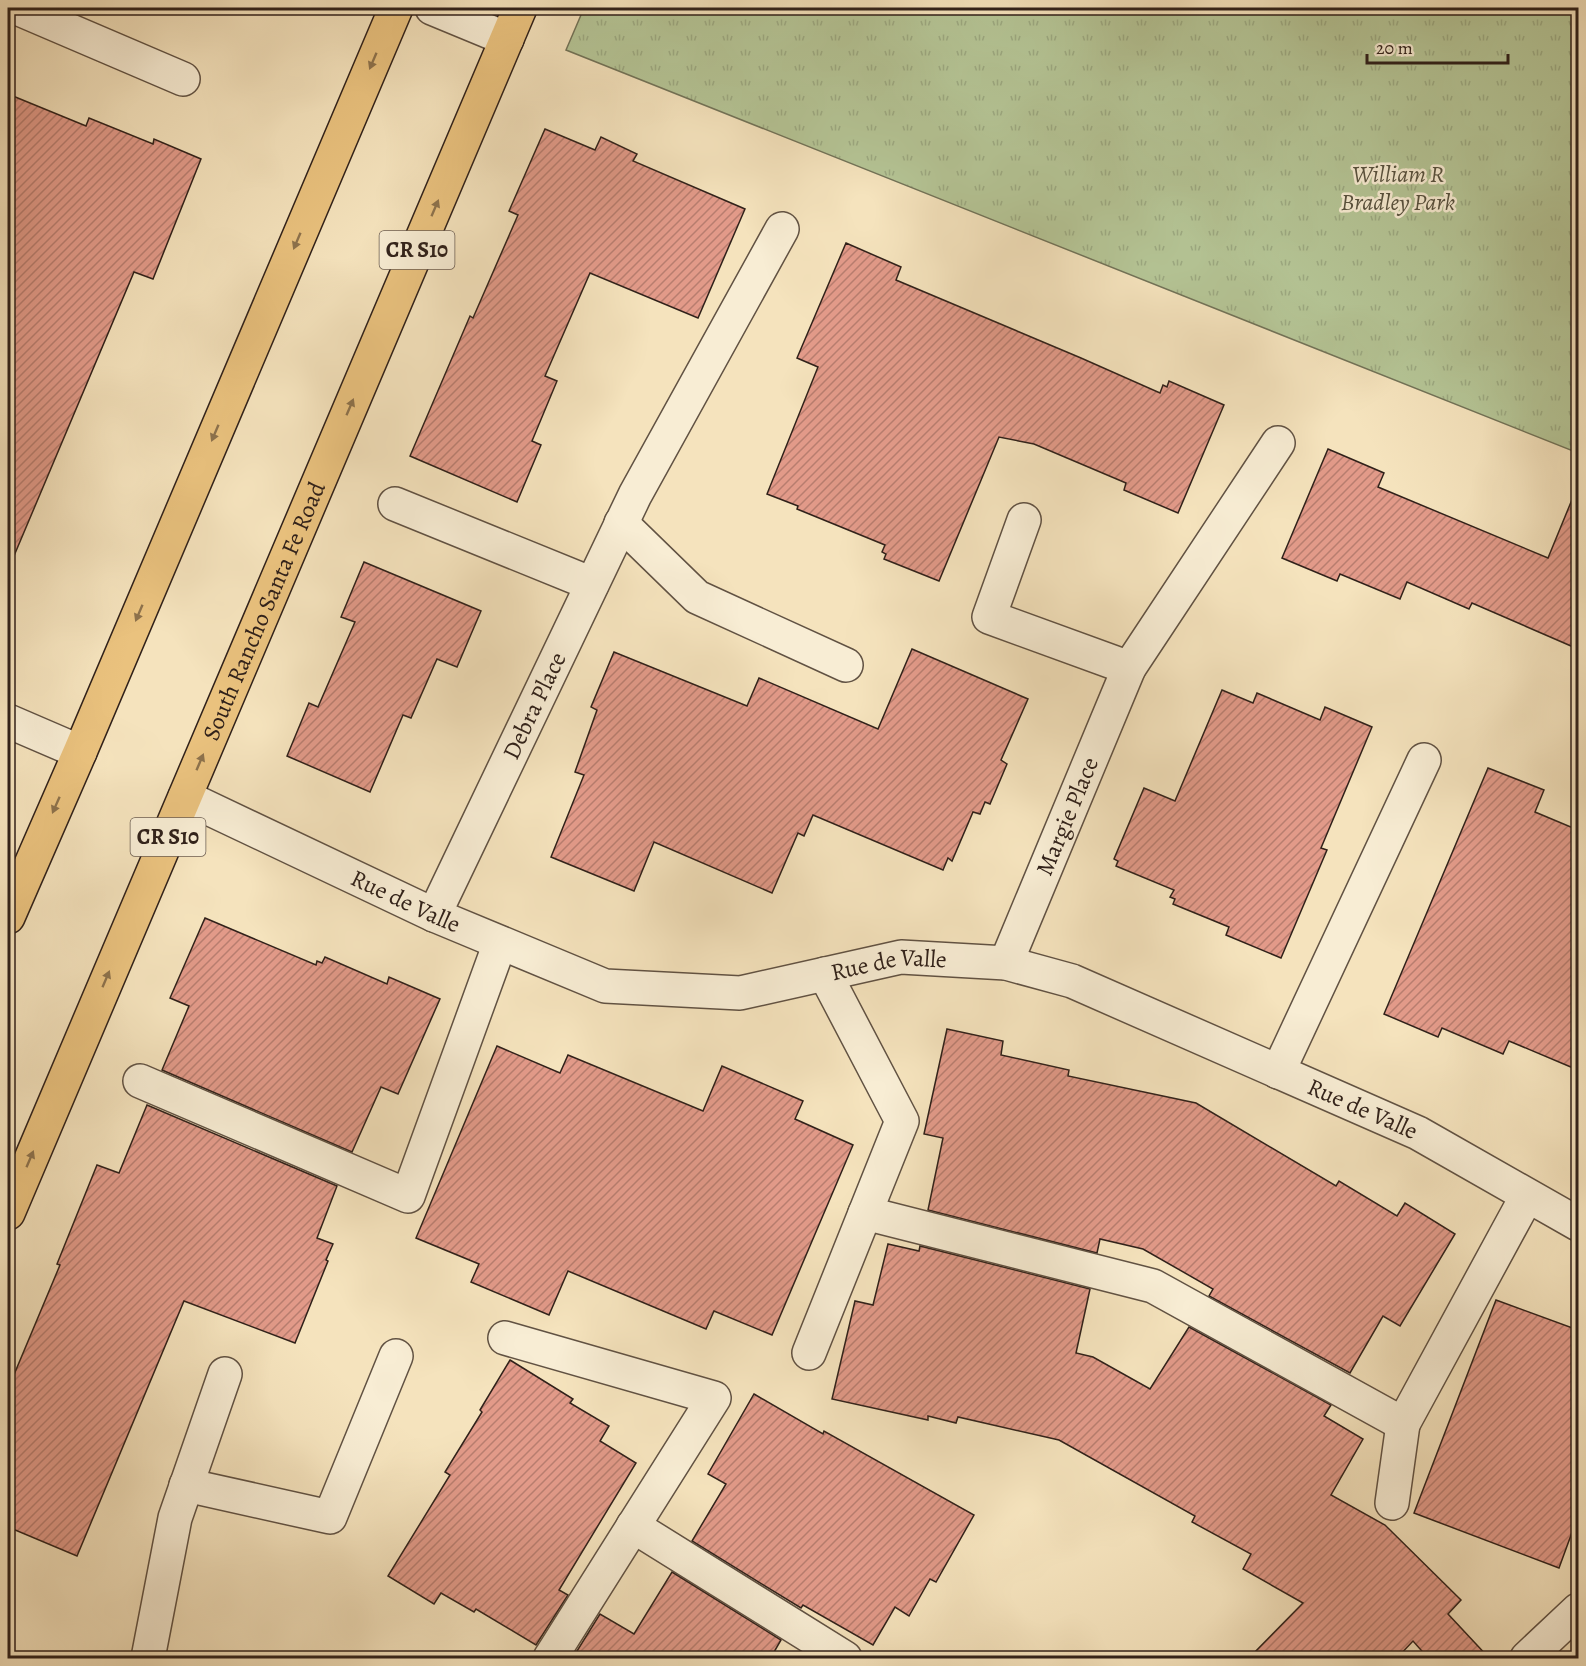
<svg xmlns="http://www.w3.org/2000/svg" width="1586" height="1666" font-family="Alegreya,serif">
  <style>
    .park { fill: url(#park-tufts); stroke: #727358; stroke-width: 1.5 }
    .building { fill: url(#building-hatch); stroke: #30211a; stroke-width: 1.5 }
    .lines { fill: none; stroke-linecap: round; stroke-linejoin: round }
    .minor-casing { stroke: #615243; stroke-width: 36 }
    .major-casing { stroke: #30211a; stroke-width: 36 }
    .minor { stroke: #f8edd4; stroke-width: 33 }
    .major { stroke: #eac27e; stroke-width: 33 }
    .oneway { fill: #8d724c }
    .labels { text-anchor: middle; dominant-baseline: central; stroke-width: 5; stroke-linejoin: round; paint-order: stroke }
    .shield { fill: #f8edd4; stroke: #6c5e52; stroke-width: 1.5 }
    .shield-label { font-size: 22px; font-weight: bold; fill: #30211a }
    .park-label { font-size: 24px; font-style: italic; fill: #58523f; stroke: #f8edd4 }
    .street-label { font-size: 24px; fill: #30211a; stroke: #f8edd4 }
  </style>
  <defs>
    <pattern id="park-tufts" width="24" height="20" patternUnits="userSpaceOnUse" patternTransform="scale(1.5)"><rect width="24" height="20" fill="#b5c596"/><path d="M3 7l-1-3M5 7V3M7 7l1-3M15 17l-1-3M17 17v-4M19 17l1-3" fill="none" stroke="#9ca981"/></pattern>
    <pattern id="building-hatch" width="6" height="6" patternUnits="userSpaceOnUse" patternTransform="scale(1.5)"><rect width="6" height="6" fill="#e29a89"/><path d="M-1 1l2-2M0 6l6-6M5 7l2-2" fill="none" stroke="#b87d6f"/></pattern>
  </defs>
  <rect width="100%" height="100%" fill="#f5e3bd"/>
  <filter id="stains"><feTurbulence type="fractalNoise" baseFrequency=".00333" numOctaves="4"/><feColorMatrix values="0 0 0 0 .2 0 0 0 0 .09 0 0 0 0 .02 0 0 0 .5 -.17"/></filter>
  <radialGradient id="worn" r=".72"><stop offset=".6" stop-color="#630" stop-opacity="0"/><stop offset="1" stop-color="#630" stop-opacity=".3"/></radialGradient>
  <polygon class="park" points="584,8 1578,8 1578,453 566,50"/>
  <g class="building">
    <polygon points="8,94 86,126 89,118 153,144 154,139 201,159 153,279 134,272 8,570"/>
    <polygon points="545,129 595,150 601,137 637,154 633,161 745,209 698,318 590,273 545,376 557,381 532,441 541,445 517,502 410,456 470,316 473,318 518,215 509,211"/>
    <polygon points="846,243 901,267 896,280 1081,358 1160,393 1163,385 1167,387 1169,381 1224,405 1178,513 1124,490 1126,483 1034,444 999,437 939,581 884,559 886,554 882,552 885,545 797,509 798,506 767,494 818,367 797,358"/>
    <polygon points="1328,449 1384,473 1378,487 1548,558 1578,485 1578,649 1472,603 1469,609 1407,582 1400,599 1340,574 1337,581 1282,558"/>
    <polygon points="364,562 481,611 457,667 437,659 411,718 403,715 370,792 287,756 309,703 318,707 355,622 341,617"/>
    <polygon points="912,649 1028,699 1001,760 1007,764 990,804 985,802 980,814 973,812 952,861 948,858 943,870 813,815 804,836 798,833 772,893 654,842 634,891 551,857 584,775 575,772 597,710 591,707 614,652 747,706 759,678 878,729"/>
    <polygon points="1222,690 1253,703 1257,693 1320,720 1325,707 1372,727 1321,848 1327,850 1281,958 1226,935 1229,927 1173,904 1175,899 1170,897 1174,890 1116,866 1118,861 1114,859 1144,788 1175,801"/>
    <polygon points="1488,768 1544,790 1535,812 1578,830 1578,1070 1509,1041 1503,1054 1442,1028 1438,1037 1384,1014"/>
    <polygon points="205,918 316,965 317,961 322,963 325,957 387,984 389,977 440,999 398,1094 381,1087 352,1152 162,1070 189,1006 170,998"/>
    <polygon points="947,1029 1003,1041 1001,1055 1069,1070 1068,1076 1196,1103 1336,1186 1339,1181 1397,1216 1405,1203 1455,1234 1400,1326 1383,1316 1350,1373 1209,1296 1213,1289 1143,1249 1100,1239 1097,1253 928,1210 943,1138 924,1134"/>
    <polygon points="497,1046 560,1073 568,1055 703,1111 722,1066 803,1101 795,1119 853,1145 772,1335 714,1311 706,1329 568,1271 549,1315 471,1282 479,1264 416,1238"/>
    <polygon points="147,1105 337,1186 317,1238 333,1244 326,1260 328,1261 295,1343 184,1301 77,1556 8,1527 8,1389 60,1265 57,1264 97,1165 119,1173"/>
    <polygon points="888,1244 919,1251 920,1246 1090,1289 1076,1353 1093,1357 1150,1389 1189,1327 1331,1405 1324,1416 1363,1439 1331,1495 1385,1525 1461,1600 1448,1614 1490,1659 1429,1659 1413,1641 1396,1659 1248,1659 1303,1603 1243,1569 1251,1554 1192,1522 1195,1516 1059,1440 958,1417 956,1423 928,1416 928,1420 832,1399 855,1301 873,1305"/>
    <polygon points="1496,1300 1578,1330 1578,1516 1559,1568 1414,1513"/>
    <polygon points="510,1360 573,1399 570,1403 609,1426 600,1441 636,1463 559,1590 568,1595 536,1645 476,1609 474,1612 441,1593 434,1604 388,1576 450,1475 445,1472 482,1412 480,1410"/>
    <polygon points="754,1394 823,1434 824,1431 974,1515 936,1582 930,1579 909,1616 895,1607 873,1645 803,1605 801,1608 692,1541 726,1484 708,1474"/>
    <polygon points="672,1572 781,1640 770,1659 572,1659 600,1614 634,1634"/>
  </g>
  <g class="lines">
    <defs>
      <g id="minor">
        <polyline points="17,8 183,79"/>
        <polyline points="432,8 507,39"/>
        <polyline points="395,504 592,584"/>
        <polyline points="1024,520 989,617 1129,668"/>
        <polyline points="621,523 697,597 846,665"/>
        <polyline points="8,721 80,752"/>
        <path id="s1" d="M 185,797 L 434,915 L 605,986 L 740,993 L 901,957 L 1006,963 L 1072,981 L 1418,1133 L 1578,1224"/>
        <path id="s2" d="M 434,915 L 635,495 L 782,229"/>
        <path id="s3" d="M 1006,963 L 1129,668 L 1278,443"/>
        <polyline points="1278,1072 1424,760"/>
        <polyline points="140,1081 408,1196 500,943"/>
        <polyline points="865,1213 1153,1286 1403,1424 1527,1196"/>
        <polyline points="505,1338 714,1398 550,1658"/>
        <polyline points="809,1353 902,1121 825,974"/>
        <polyline points="186,1485 330,1517 396,1356"/>
        <polyline points="1392,1503 1403,1424"/>
        <polyline points="633,1526 845,1658"/>
        <polyline points="148,1658 175,1518 225,1374"/>
        <polyline points="1527,1658 1578,1610"/>
      </g>
      <g id="major">
        <polyline points="8,917 80,752 396,8"/>
        <path id="s4" d="M 8,1213 L 520,8"/>
      </g>
    </defs>
    <use href="#minor" class="minor-casing"/>
    <use href="#major" class="major-casing"/>
    <use href="#minor" class="minor"/>
    <use href="#major" class="major"/>
  </g>
  <defs><path id="oneway-solid" d="M-6-.8H1V-3.2L6.5 0L1 3.2V.8H-6Z" transform="scale(1.5)"/></defs>
  <g class="oneway">
    <use href="#oneway-solid" transform="translate(373 61) rotate(113)"/>
    <use href="#oneway-solid" transform="translate(435 208) rotate(-67)"/>
    <use href="#oneway-solid" transform="translate(297 241) rotate(113)"/>
    <use href="#oneway-solid" transform="translate(350 407) rotate(-67)"/>
    <use href="#oneway-solid" transform="translate(215 433) rotate(113)"/>
    <use href="#oneway-solid" transform="translate(139 613) rotate(113)"/>
    <use href="#oneway-solid" transform="translate(200 762) rotate(-67)"/>
    <use href="#oneway-solid" transform="translate(56 805) rotate(114)"/>
    <use href="#oneway-solid" transform="translate(106 979) rotate(-67)"/>
    <use href="#oneway-solid" transform="translate(30 1159) rotate(-67)"/>
  </g>
  <g class="labels">
    <g class="shield">
      <rect x="379.5" y="231" width="75" height="38" rx="4.5"/>
      <rect x="130.5" y="818" width="75" height="38" rx="4.5"/>
    </g>
    <g class="shield-label">
      <text x="417" y="250">CR S10</text>
      <text x="168" y="837">CR S10</text>
    </g>
    <g class="park-label">
      <text x="1398" y="174">William R<tspan x="1398" dy="28">Bradley Park</tspan></text>
    </g>
    <g class="street-label">
      <text stroke="none"><textPath href="#s4" startOffset="654">South Rancho Santa Fe Road</textPath></text>
      <text stroke="none"><textPath href="#s2" startOffset="232">Debra Place</textPath></text>
      <text stroke="none"><textPath href="#s3" startOffset="159">Margie Place</textPath></text>
      <text stroke="none"><textPath href="#s1" startOffset="244">Rue de Valle</textPath></text>
      <text stroke="none"><textPath href="#s1" startOffset="748">Rue de Valle</textPath></text>
      <text stroke="none"><textPath href="#s1" startOffset="1252">Rue de Valle</textPath></text>
    </g>
  </g>
  <rect width="1586" height="1666" fill="none" stroke="#f5e3bd" stroke-width="30"/>
  <rect x="9" y="9" width="1568" height="1648" fill="none" stroke="#30211a" stroke-width="3"/>
  <rect x="15" y="15" width="1556" height="1636" fill="none" stroke="#30211a" stroke-width="1.5"/>
  <path d="M1367 54v9h141v-9" fill="none" stroke="#30211a" stroke-width="3"/>
  <text x="1376" y="54" font-size="18" fill="#30211a" stroke="#f8edd4" stroke-width="4.5" paint-order="stroke">20 m</text>
  <rect width="100%" height="100%" filter="url(#stains)"/>
  <rect width="100%" height="100%" fill="url(#worn)"/>
</svg>
